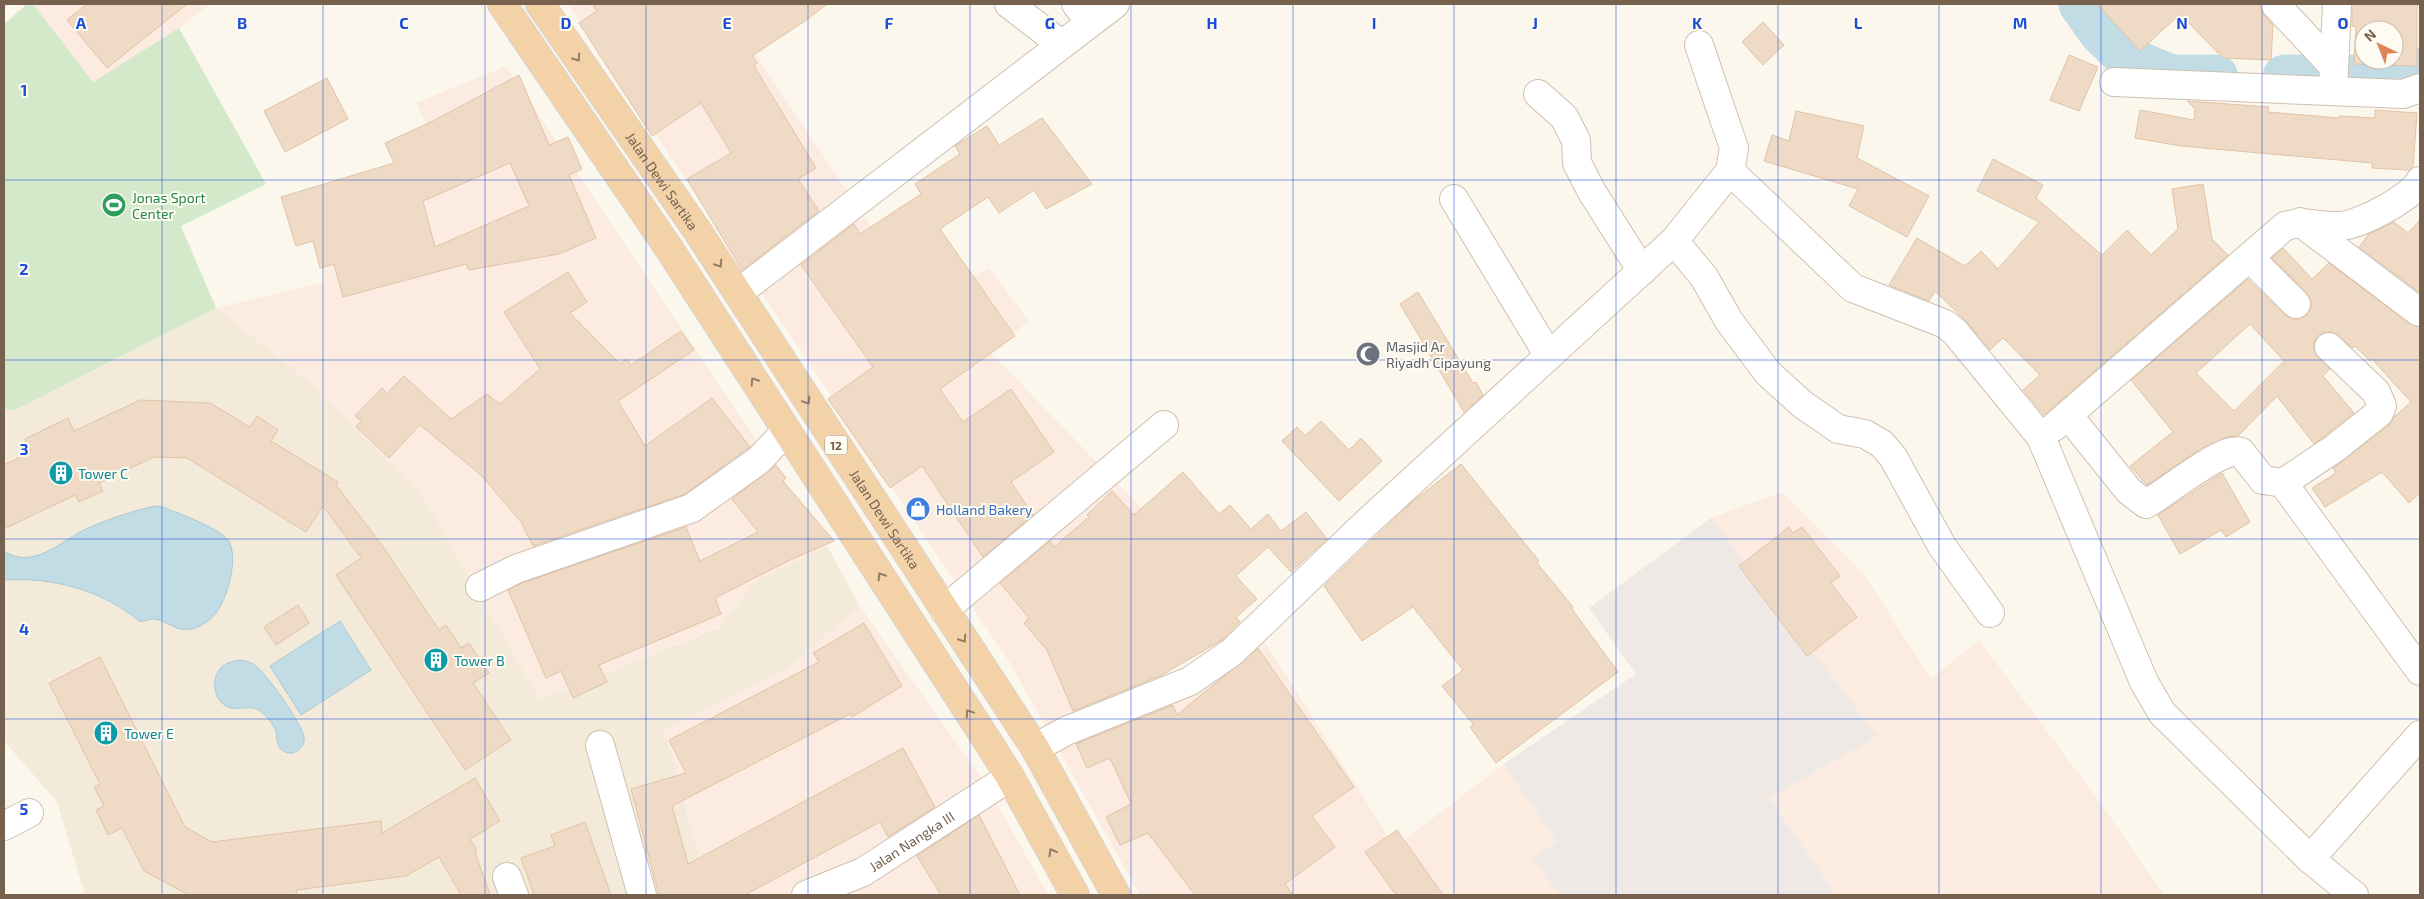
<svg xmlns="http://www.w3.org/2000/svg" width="2424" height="899" font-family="'Exo 2',sans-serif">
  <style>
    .residential { fill: #f3eada }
    .commercial { fill: #fbebe1 }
    .industrial { fill: #eee9e4 }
    .green { fill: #d3e9ca }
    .water { fill: #c1dce5; stroke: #a8cad6 }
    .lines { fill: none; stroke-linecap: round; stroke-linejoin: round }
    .river { stroke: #c1dce5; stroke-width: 45 }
    .building { fill: #efdac5; stroke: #e1c3a6; fill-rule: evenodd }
    .minor-casing { stroke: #cec0b1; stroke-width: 30 }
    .trunk-casing { stroke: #d9d3ce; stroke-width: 30 }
    .minor { stroke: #fff; stroke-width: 28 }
    .trunk { stroke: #f3d2a8; stroke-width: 28 }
    .oneway { stroke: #957d65 }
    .grid { fill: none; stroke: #1d4ed8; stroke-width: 1; stroke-opacity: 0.55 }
    .labels { text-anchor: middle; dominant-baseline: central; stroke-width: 4; stroke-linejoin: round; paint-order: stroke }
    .shield { fill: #fefbf2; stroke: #9f8f80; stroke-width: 1 }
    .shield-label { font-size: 12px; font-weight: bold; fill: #76614f }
    .street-label { font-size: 14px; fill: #76614f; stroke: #fefbf2 }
    .leisure-label { font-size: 14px; fill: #27864d; stroke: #fefbf2; text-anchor: start }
    .worship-label { font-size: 14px; fill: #5b616d; stroke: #fefbf2; text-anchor: start }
    .culture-label { font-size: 14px; fill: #0d838f; stroke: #fefbf2; text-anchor: start }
    .shop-label { font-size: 14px; fill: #366cbe; stroke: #fefbf2; text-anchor: start }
    .grid-label { font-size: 16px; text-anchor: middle; font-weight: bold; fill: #1d4ed8; stroke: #fefbf2; stroke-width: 4; stroke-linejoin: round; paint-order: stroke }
  </style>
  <rect width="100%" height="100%" fill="#fcf7ec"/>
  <polygon class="residential" points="216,308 309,382 424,498 540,699 718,628 754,582 827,546 859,605 786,671 664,730 710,895 85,895 57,802 4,741 4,409 15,410"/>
  <g class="commercial">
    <polygon points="33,4 210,4 179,28 93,82"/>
    <polygon points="568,4 722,4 922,303 989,268 1029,321 990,352 1145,512 1076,577 1137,687 1181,682 1252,622 1395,847 1504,764 1636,674 1589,608 1711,518 1782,492 1865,576 1931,679 1979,640 2099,801 2164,895 1140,895 1010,663"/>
    <polygon points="506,66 827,546 754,582 718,627 539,699 424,498 309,382 216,308 326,282 310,225 451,175 416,103"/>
    <polygon points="859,605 988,788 1048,895 710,895 664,730 786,671"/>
  </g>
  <polygon class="industrial" points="1711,518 1877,736 1769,798 1836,895 1560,895 1533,860 1557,841 1504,764 1636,674 1589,608"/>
  <polygon class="green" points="27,4 33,4 93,82 179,28 266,184 181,226 216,308 15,410 4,409 4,24"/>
  <g class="water">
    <path d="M 155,506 L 163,507 C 181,515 216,526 228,540 C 239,555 228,596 218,610 C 212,619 202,627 191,629 C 177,633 167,620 154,619 C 149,619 145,622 139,621 C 102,590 53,577 4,580 L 4,551 C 33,571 62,540 88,528 C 109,519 132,511 155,506 Z"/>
    <polygon points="340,621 371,670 301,715 270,666"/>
    <path d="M 240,660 C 247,661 253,663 258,668 C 270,679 301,722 304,737 C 306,749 290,759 281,749 C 276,744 277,737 276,731 C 273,724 266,715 259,710 C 249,704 237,712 226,706 C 212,698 211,676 223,666 C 228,662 234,661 240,660 Z"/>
  </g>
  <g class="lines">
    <g class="river">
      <polyline points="2081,4 2101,32 2130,60 2171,77 2216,77"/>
      <polyline points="2285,77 2366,77 2420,71"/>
    </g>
  </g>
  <g class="building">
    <polygon points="87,4 187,4 107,68 67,20"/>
    <polygon points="592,4 827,4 805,21 752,56 757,63 754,66 816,168 798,179 819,211 742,270 687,179 731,153 701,103 652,136 579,23 597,11"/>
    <polygon points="2097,4 2260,4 2263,14 2273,25 2271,60 2223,58 2180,14 2140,51"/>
    <path d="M 2352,4 L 2417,4 L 2417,66 L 2354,64 L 2356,27 L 2352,26 ZM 2364,30 L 2394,30 L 2394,60 L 2364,60 Z"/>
    <polygon points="1763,22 1784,45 1763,65 1742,42"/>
    <polygon points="2069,55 2098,67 2079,111 2050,100"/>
    <path d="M 519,75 L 549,145 L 568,137 L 582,169 L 569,175 L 596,238 L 559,254 L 469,270 L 466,264 L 343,297 L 334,264 L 320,268 L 313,241 L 296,246 L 281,197 L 394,163 L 385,143 L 431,122 ZM 510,163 L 529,206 L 435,247 L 423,201 Z"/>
    <polygon points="327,78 348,119 285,152 264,111"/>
    <polygon points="2187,101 2269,107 2268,112 2339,118 2340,116 2375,118 2375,110 2417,113 2413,167 2409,170 2372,168 2372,163 2181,146 2135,138 2140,110 2194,120 2195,109"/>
    <polygon points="1796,111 1864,126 1857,158 1929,196 1907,237 1849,206 1858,189 1764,161 1772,135 1789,141"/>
    <polygon points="1042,118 1092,184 1046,209 1034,190 999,213 988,197 940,229 1015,336 940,389 963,422 1011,389 1054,452 1011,482 1033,515 983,557 922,466 890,488 828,399 873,367 801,265 854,224 860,234 921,194 915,184 960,154 955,146 987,126 999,145"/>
    <polygon points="1993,159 2043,185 2036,198 2102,255 2127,230 2151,255 2178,229 2172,189 2203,184 2212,239 2228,255 2044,415 2023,390 2040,375 2003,338 1990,350 1967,322 1935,291 1929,301 1889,285 1917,238 1965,266 1981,251 1998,269 2039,222 1977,191"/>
    <polygon points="2420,220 2420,293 2359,247 2369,234 2394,222 2408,233"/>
    <path d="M 2283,248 L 2312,279 L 2329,263 L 2410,324 L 2420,327 L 2420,493 L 2409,503 L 2382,472 L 2325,507 L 2312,488 L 2336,473 L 2333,468 L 2389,425 L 2394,417 L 2411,402 L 2372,359 L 2370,361 L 2355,346 L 2353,348 L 2332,332 L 2324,332 L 2317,337 L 2314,343 L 2314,351 L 2330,369 L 2323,376 L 2354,413 L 2314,444 L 2277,396 L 2238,436 L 2228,437 L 2202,448 L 2147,485 L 2130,466 L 2173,432 L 2131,380 L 2248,279 L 2285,315 L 2292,319 L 2300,319 L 2307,315 L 2311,308 L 2311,300 L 2307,293 L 2272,258 ZM 2250,324 L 2284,361 L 2234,411 L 2196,373 Z"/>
    <polygon points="568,272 587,302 570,313 620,364 627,359 631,365 681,331 694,350 618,401 645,446 712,398 750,447 685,494 533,546 521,522 481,475 420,425 389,458 356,427 361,421 355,416 382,388 387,393 404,376 451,419 487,394 500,404 540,369 504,312"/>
    <polygon points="1418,292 1473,383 1476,382 1483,395 1464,412 1400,304"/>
    <polygon points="140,400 210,403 250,427 257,416 278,430 271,441 338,482 336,485 382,545 439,630 446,625 461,648 469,643 489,673 473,683 511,740 465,770 336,575 361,558 323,506 306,532 187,458 154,457 99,483 103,491 79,502 75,495 4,529 4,465 31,452 25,439 68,418 74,431"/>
    <polygon points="1321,421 1349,450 1361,438 1382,461 1339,501 1282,441 1297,427 1305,436"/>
    <polygon points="1461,464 1539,561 1537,563 1573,607 1572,609 1618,672 1496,763 1470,727 1473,724 1442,686 1463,670 1413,607 1362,641 1324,586 1412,502"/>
    <polygon points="776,465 786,478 783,481 834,541 790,560 715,598 721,614 599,665 607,682 573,698 561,671 546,678 508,590 522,583 686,527 700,561 758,532 732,499"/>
    <polygon points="1183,472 1219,514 1230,505 1251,529 1268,514 1281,531 1306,512 1327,539 1291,572 1268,547 1236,576 1257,599 1236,617 1240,622 1222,640 1162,675 1073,711 1047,650 1024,623 1029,618 1000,583 1050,541 1054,547 1089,517 1087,515 1112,491 1134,515"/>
    <polygon points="2222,473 2250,522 2226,537 2221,530 2180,554 2158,515"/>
    <polygon points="1789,527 1793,533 1802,527 1840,576 1831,583 1857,617 1807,656 1739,566"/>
    <polygon points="298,605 309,623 276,645 264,627"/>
    <polygon points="864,623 902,686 852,717 850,714 672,806 688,864 903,748 935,807 888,837 880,822 745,895 659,895 631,789 686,773 669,740 819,662 813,653"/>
    <polygon points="1258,648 1354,787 1312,816 1335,847 1285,884 1293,895 1195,895 1148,833 1120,845 1106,817 1131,804 1110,758 1087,768 1076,744 1173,705 1177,715"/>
    <polygon points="100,657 185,827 212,842 381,821 382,833 475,778 500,821 470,839 477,850 475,852 490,895 461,895 439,857 406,876 296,890 297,895 189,895 144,871 122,828 108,835 96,810 104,806 94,787 100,784 49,683"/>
    <polygon points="979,815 1020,895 941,895 917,856"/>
    <polygon points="585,822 611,895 534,895 521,858 555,846 551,835"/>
    <polygon points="1397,830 1443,895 1396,895 1365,852"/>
  </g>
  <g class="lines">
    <defs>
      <g id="minor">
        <polyline points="1009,4 1061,44"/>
        <polyline points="1076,4 1090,22"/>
        <polyline points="2275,4 2333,66"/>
        <polyline points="2114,82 2403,94 2420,88"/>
        <polyline points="2333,91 2337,4"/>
        <polyline points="1538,94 1564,117 1576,140 1577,163 1592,192 1642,271"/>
        <polyline points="1730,171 1853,288 1945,324 1955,332 2041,437 2144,682 2162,713 2310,859 2354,895"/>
        <polyline points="1454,199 1549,356"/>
        <polyline points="2300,222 2419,312"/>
        <polyline points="1674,241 1704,277 1729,321 1768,373 1802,404 1838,429 1865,434 1882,444 1893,457 1942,546 1990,613"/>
        <polyline points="2249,257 2296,304"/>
        <polyline points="738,293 1115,4"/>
        <path d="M 2068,415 L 2129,491 L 2146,504 C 2165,494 2225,444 2241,452 L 2263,480 L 2283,483 L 2420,671"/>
        <path d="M 2054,427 L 2285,226 C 2306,220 2320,227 2340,226 C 2360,225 2411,198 2420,181"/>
        <polyline points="2283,483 2335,448 2379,413 2382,406 2376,392 2329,347"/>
        <polyline points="480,587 516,569 692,508 759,460 786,431"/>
        <polyline points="944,610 1164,425"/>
        <polyline points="600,745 642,895"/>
        <polyline points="1035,748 1066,731 1190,681 1232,652 1362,527 1674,241 1730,171 1734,148 1699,45"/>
        <polyline points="4,826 29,813"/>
        <polyline points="2310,859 2420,735"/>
        <polyline points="507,877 514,895"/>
        <path id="s1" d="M 806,895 L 863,872 L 1010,777"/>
      </g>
      <g id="trunk">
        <polyline points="502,4 668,247 990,745 1010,777 1075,895"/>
        <path id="s2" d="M 540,4 L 696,229 L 1035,748 L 1116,895"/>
      </g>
    </defs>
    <use href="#minor" class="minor-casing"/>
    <use href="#trunk" class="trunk-casing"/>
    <use href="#minor" class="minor"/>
    <use href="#trunk" class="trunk"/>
  </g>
  <defs><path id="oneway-chevron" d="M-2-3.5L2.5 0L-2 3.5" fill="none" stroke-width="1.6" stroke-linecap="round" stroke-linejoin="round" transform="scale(1.25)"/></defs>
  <g class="oneway">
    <use href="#oneway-chevron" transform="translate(577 58) rotate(55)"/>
    <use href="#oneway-chevron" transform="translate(719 264) rotate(57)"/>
    <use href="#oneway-chevron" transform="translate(754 381) rotate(-123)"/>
    <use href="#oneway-chevron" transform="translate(807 401) rotate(57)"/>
    <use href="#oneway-chevron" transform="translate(881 576) rotate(-122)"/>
    <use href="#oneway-chevron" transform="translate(963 639) rotate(57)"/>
    <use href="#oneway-chevron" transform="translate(969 713) rotate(-124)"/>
    <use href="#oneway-chevron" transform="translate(1052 852) rotate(-119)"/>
  </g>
  <path class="grid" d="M 162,4 L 162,895M 323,4 L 323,895M 485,4 L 485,895M 646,4 L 646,895M 808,4 L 808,895M 970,4 L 970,895M 1131,4 L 1131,895M 1293,4 L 1293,895M 1454,4 L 1454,895M 1616,4 L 1616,895M 1778,4 L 1778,895M 1939,4 L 1939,895M 2101,4 L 2101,895M 2262,4 L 2262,895M 4,180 L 2420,180M 4,360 L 2420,360M 4,539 L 2420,539M 4,719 L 2420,719"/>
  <defs>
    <symbol id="stadium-disc" viewBox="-11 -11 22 22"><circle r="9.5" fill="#2e9e5b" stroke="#fefbf2"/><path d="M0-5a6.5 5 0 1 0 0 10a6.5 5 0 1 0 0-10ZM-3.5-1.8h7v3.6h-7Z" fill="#fff"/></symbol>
    <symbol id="mosque-disc" viewBox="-11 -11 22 22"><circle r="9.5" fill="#6b7280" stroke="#fefbf2"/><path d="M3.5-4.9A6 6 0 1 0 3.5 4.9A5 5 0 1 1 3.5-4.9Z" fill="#fff"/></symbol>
    <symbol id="building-disc" viewBox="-11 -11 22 22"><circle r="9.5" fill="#0f9aa8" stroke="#fefbf2"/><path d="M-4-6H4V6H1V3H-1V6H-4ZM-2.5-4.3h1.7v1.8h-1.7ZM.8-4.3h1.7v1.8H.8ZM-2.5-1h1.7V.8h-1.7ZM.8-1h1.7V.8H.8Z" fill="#fff"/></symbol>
    <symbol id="shop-disc" viewBox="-11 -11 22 22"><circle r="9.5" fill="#3f7fe0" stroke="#fefbf2"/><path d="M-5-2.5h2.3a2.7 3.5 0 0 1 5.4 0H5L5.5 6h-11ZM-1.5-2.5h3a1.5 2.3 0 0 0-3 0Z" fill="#fff"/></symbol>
  </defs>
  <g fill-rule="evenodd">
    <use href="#stadium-disc" x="100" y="191" width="28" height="28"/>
    <use href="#mosque-disc" x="1354" y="340" width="28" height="28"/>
    <use href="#building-disc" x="47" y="459" width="28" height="28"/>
    <use href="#shop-disc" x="904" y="495" width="28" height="28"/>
    <use href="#building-disc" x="422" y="646" width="28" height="28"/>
    <use href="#building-disc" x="92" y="719" width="28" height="28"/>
  </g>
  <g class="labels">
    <rect class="shield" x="825" y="435.5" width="22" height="19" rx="4"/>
    <g class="shield-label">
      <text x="836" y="445">12</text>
    </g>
    <g class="street-label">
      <text stroke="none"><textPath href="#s2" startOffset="215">Jalan Dewi Sartika</textPath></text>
      <text stroke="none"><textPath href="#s2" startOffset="620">Jalan Dewi Sartika</textPath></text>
      <text stroke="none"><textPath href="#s1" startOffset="119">Jalan Nangka III</textPath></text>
    </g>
    <g class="leisure-label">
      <text x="132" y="197">Jonas Sport<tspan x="132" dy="16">Center</tspan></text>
    </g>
    <g class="worship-label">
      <text x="1386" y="346">Masjid Ar<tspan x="1386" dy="16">Riyadh Cipayung</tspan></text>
    </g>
    <g class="culture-label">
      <text x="78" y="473">Tower C</text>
      <text x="454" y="660">Tower B</text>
      <text x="124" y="733">Tower E</text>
    </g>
    <g class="shop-label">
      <text x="936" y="509">Holland Bakery</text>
    </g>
  </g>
  <g class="grid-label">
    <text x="81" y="29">A</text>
    <text x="242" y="29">B</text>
    <text x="404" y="29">C</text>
    <text x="566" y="29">D</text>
    <text x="727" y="29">E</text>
    <text x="889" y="29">F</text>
    <text x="1050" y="29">G</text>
    <text x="1212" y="29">H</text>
    <text x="1374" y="29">I</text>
    <text x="1535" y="29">J</text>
    <text x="1697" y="29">K</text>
    <text x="1858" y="29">L</text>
    <text x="2020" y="29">M</text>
    <text x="2182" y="29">N</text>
    <text x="2343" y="29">O</text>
    <text x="24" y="96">1</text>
    <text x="24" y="275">2</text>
    <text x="24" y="455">3</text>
    <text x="24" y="635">4</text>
    <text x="24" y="815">5</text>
  </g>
  <rect width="2424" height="899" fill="none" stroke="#76614f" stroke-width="10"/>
  <g transform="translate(2379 45) rotate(317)"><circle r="24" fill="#fefbf2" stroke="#c8bdb1"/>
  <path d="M0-4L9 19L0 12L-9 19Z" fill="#dc855a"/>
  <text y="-8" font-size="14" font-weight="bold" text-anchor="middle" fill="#76614f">N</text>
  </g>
</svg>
